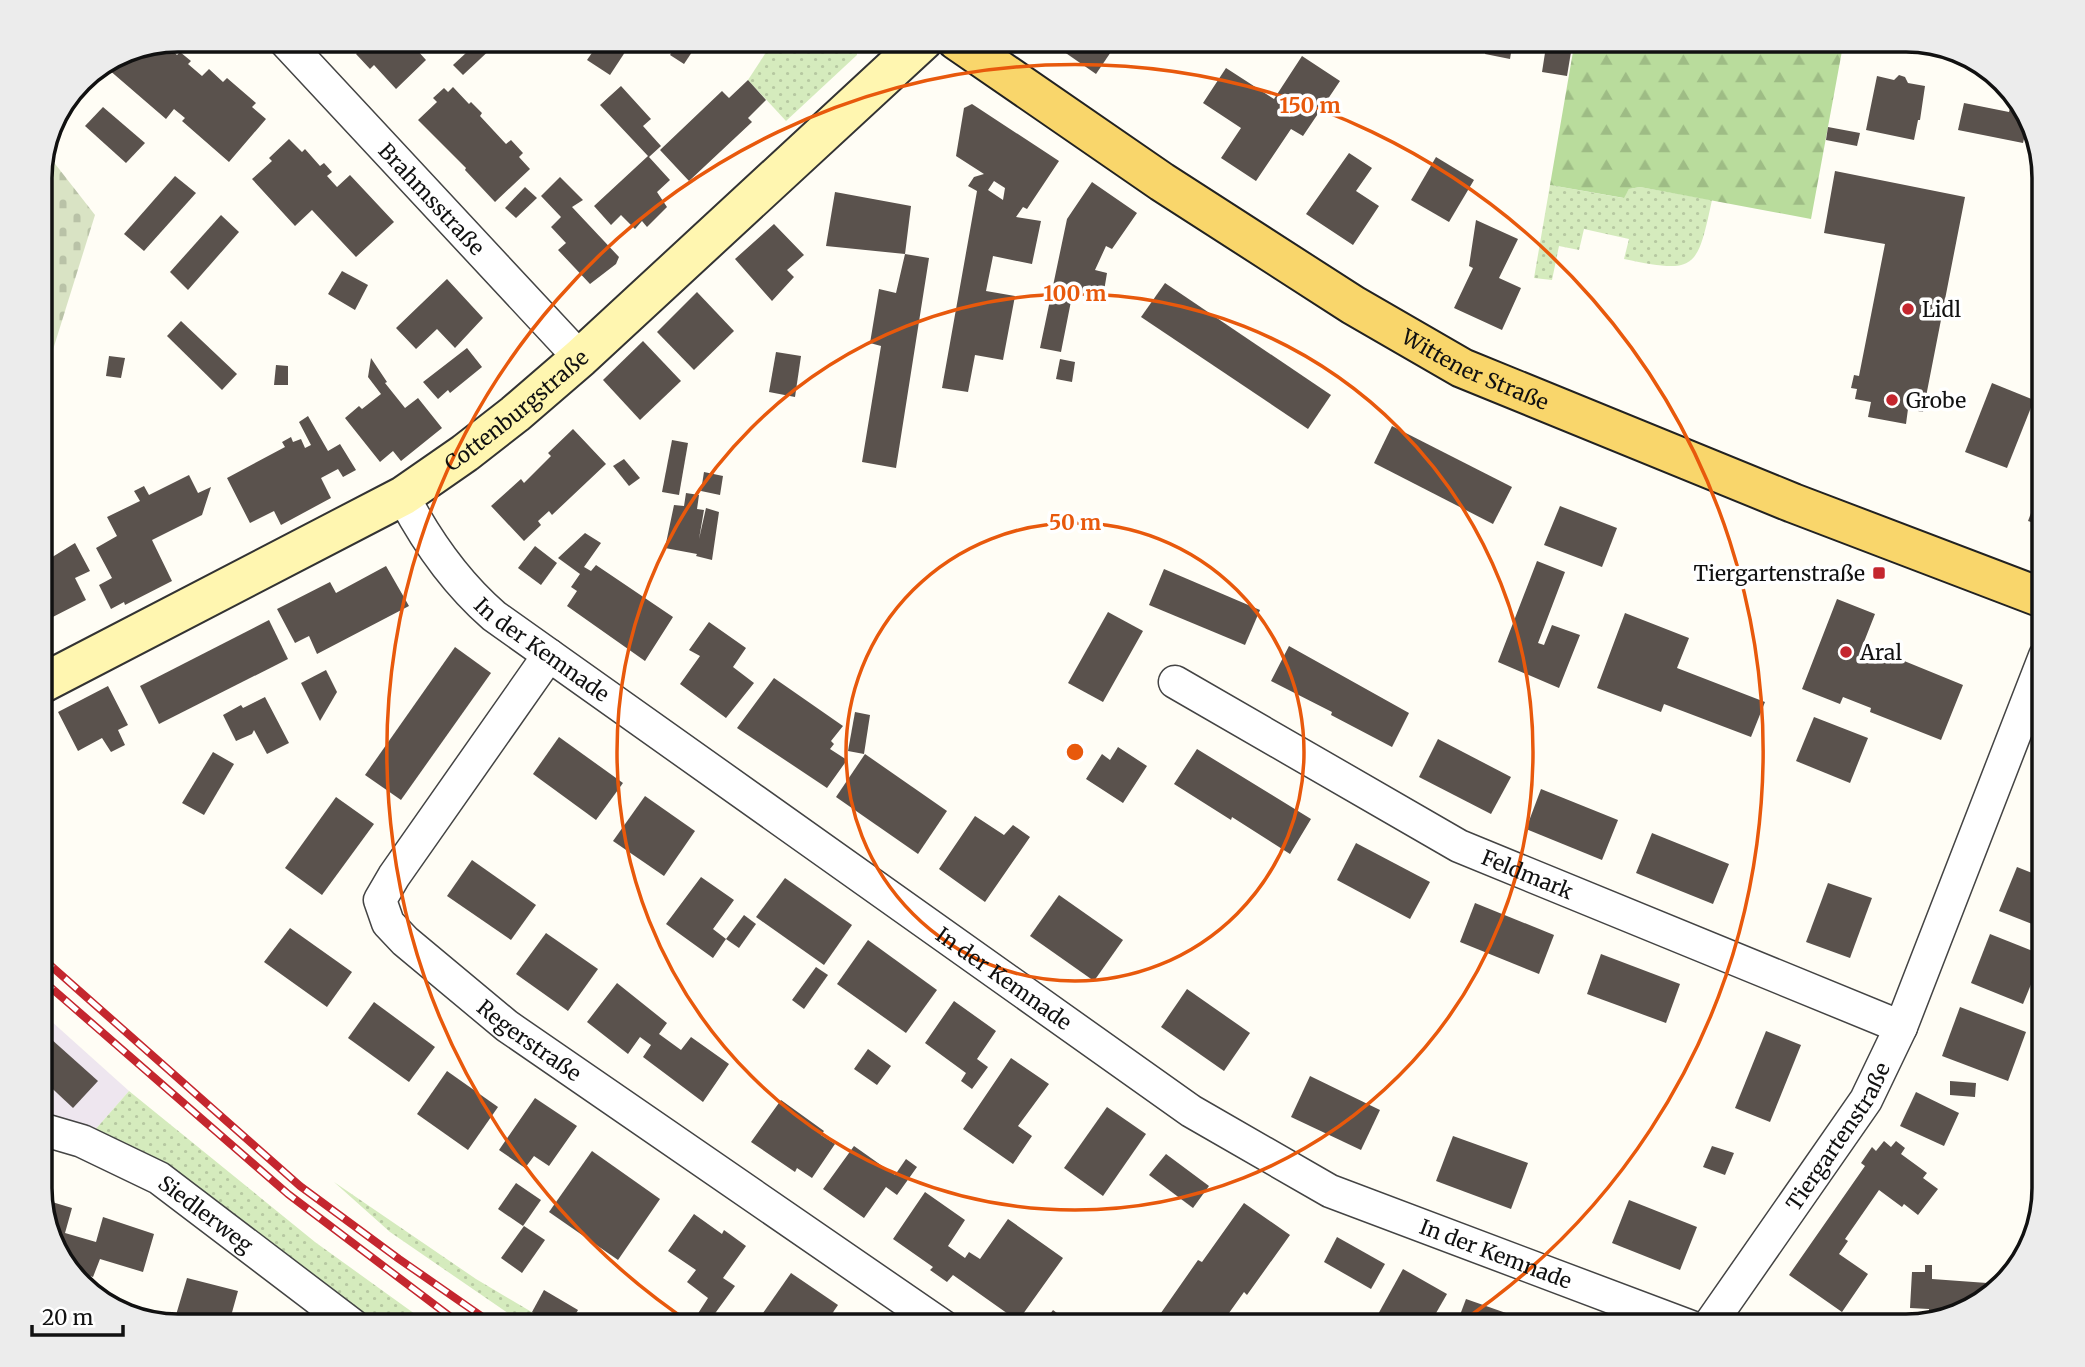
<svg xmlns="http://www.w3.org/2000/svg" width="2085" height="1367" font-family="Merriweather,serif">
  <style>
    .industrial { fill: #eee6ef }
    .grass { fill: url(#grass-dots) }
    .forest { fill: url(#forest-firs) }
    .cemetery { fill: url(#cemetery-stones) }
    .building { fill: #5a524d; fill-rule: evenodd }
    .lines { fill: none; stroke-linecap: round; stroke-linejoin: round }
    .street-casing { stroke: #444; stroke-width: 35 }
    .secondary-casing { stroke: #333; stroke-width: 42 }
    .primary-casing { stroke: #222; stroke-width: 42 }
    .street { stroke: #fff; stroke-width: 32 }
    .secondary { stroke: #fff6b0; stroke-width: 38 }
    .primary { stroke: #f9d66b; stroke-width: 38 }
    .rail-casing { stroke: #c4262e; stroke-width: 8 }
    .rail { stroke: #fff; stroke-width: 5; stroke-dasharray: 16; stroke-linecap: butt }
    .ring { fill: none; stroke: #e8590c; stroke-width: 3.5 }
    .poi-dot { fill: #c4262e; stroke: #fff; stroke-width: 2.5 }
    .labels { text-anchor: middle; dominant-baseline: central; stroke-width: 7; stroke-linejoin: round; paint-order: stroke }
    .street-label { font-size: 21px; fill: #111; stroke: #fff }
    .poi-label { font-size: 21px; fill: #111; stroke: #fff; text-anchor: start }
    .rim { fill: none; stroke: #111; stroke-width: 3.5 }
    .centre { fill: #e8590c; stroke: #fff; stroke-width: 3.5 }
    .ring-label { font-size: 21px; text-anchor: middle; font-weight: bold; fill: #e8590c; stroke: #fff; stroke-width: 7; stroke-linejoin: round; paint-order: stroke }
  </style>
  <defs>
    <pattern id="grass-dots" width="8" height="8" patternUnits="userSpaceOnUse" patternTransform="scale(1.75)"><rect width="8" height="8" fill="#d5ebbd"/><path d="M2 2h.1M6 6h.1" fill="none" stroke="#b6c8a1" stroke-width="1.8" stroke-linecap="round"/></pattern>
    <pattern id="forest-firs" width="22" height="20" patternUnits="userSpaceOnUse" patternTransform="scale(1.75)"><rect width="22" height="20" fill="#b9dc9c"/><path d="M5 1l3.5 6h-7zM16 11l3.5 6h-7z" fill="#9ebc85"/></pattern>
    <pattern id="cemetery-stones" width="16" height="16" patternUnits="userSpaceOnUse" patternTransform="scale(1.75)"><rect width="16" height="16" fill="#d9e3c4"/><path d="M2 7V4a2 2 0 0 1 4 0v3zM10 15v-3a2 2 0 0 1 4 0v3z" fill="#b9c2a7"/></pattern>
  </defs>
  <rect width="100%" height="100%" fill="#fffdf5"/>
  <polygon class="industrial" points="41,1012 129,1091 94,1131 41,1113"/>
  <g class="grass">
    <polygon points="774,40 856,40 857,55 786,121 748,80"/>
    <path d="M 1550,185 L 1623,198 L 1629,189 L 1640,187 L 1712,200 C 1697,270 1696,274 1624,259 L 1629,239 L 1584,229 L 1579,250 L 1559,246 L 1552,280 L 1534,278 Z"/>
    <polygon points="129,1091 315,1242 433,1327 380,1327 196,1185 145,1154 94,1131"/>
    <polygon points="334,1182 476,1279 557,1327 528,1327 390,1232"/>
  </g>
  <polygon class="forest" points="1575,40 1844,40 1811,219 1640,187 1629,189 1624,198 1550,185"/>
  <polygon class="cemetery" points="45,151 95,215 41,388 41,170"/>
  <g class="building">
    <polygon points="369,40 408,40 426,60 396,89 374,65 370,69 356,54"/>
    <polygon points="480,40 490,40 495,45 463,75 453,65"/>
    <polygon points="601,40 633,40 610,75 587,60"/>
    <polygon points="680,40 700,40 684,64 670,55"/>
    <polygon points="1047,40 1119,40 1096,74"/>
    <polygon points="1448,40 1474,40 1472,47 1448,43"/>
    <polygon points="1487,40 1513,40 1510,59 1485,54"/>
    <polygon points="1547,40 1573,40 1567,76 1542,72"/>
    <polygon points="164,43 177,55 180,52 191,61 188,64 202,76 209,69 223,82 227,78 256,103 252,107 266,119 229,162 182,121 185,118 174,109 166,119 108,69 126,51"/>
    <polygon points="1302,56 1340,81 1303,136 1291,129 1256,181 1221,158 1241,128 1203,103 1226,68 1274,99"/>
    <polygon points="1899,75 1905,77 1908,83 1925,86 1920,120 1918,120 1914,140 1866,130 1877,76 1894,80"/>
    <polygon points="748,80 766,100 748,118 752,122 689,181 660,150 722,91 729,98"/>
    <polygon points="621,86 651,119 643,126 661,146 649,157 670,180 657,192 667,207 647,227 642,221 635,229 621,215 611,225 594,206 648,156 600,105"/>
    <polygon points="453,87 469,104 471,102 482,113 480,116 506,144 511,140 523,153 519,157 530,169 495,202 465,170 466,168 418,120 437,102 433,98 444,88 448,92"/>
    <polygon points="2013,95 2026,110 2029,118 2023,143 1958,130 1964,103 2009,112"/>
    <path d="M 972,104 L 1059,161 L 1027,209 L 1023,207 L 1016,217 L 1041,221 L 1032,264 L 993,256 L 986,291 L 1015,296 L 1003,360 L 975,355 L 968,392 L 942,388 L 977,191 L 968,186 L 974,177 L 984,174 L 956,156 L 964,108 ZM 994,181 L 1005,188 L 1003,200 L 988,190 Z"/>
    <polygon points="103,107 145,143 126,163 85,126"/>
    <polygon points="1828,127 1860,133 1857,146 1826,140"/>
    <polygon points="289,139 302,152 305,149 320,166 324,163 332,172 327,176 337,187 350,175 394,222 356,257 312,210 295,226 252,179 272,161 269,158"/>
    <polygon points="1349,153 1372,168 1356,191 1379,206 1353,245 1306,214"/>
    <polygon points="1436,157 1474,180 1449,222 1411,200"/>
    <polygon points="1835,171 1965,197 1923,412 1908,409 1906,424 1868,417 1871,402 1855,399 1857,389 1851,388 1854,375 1859,376 1885,244 1824,233"/>
    <polygon points="175,176 196,193 144,251 124,234"/>
    <polygon points="560,177 583,200 572,207 619,257 616,264 590,284 558,250 566,243 551,227 561,217 541,196"/>
    <polygon points="1092,182 1137,213 1112,249 1106,246 1095,270 1107,273 1103,297 1073,291 1061,352 1040,348 1067,219"/>
    <polygon points="525,187 537,198 516,218 505,208"/>
    <polygon points="835,192 911,206 905,254 929,258 896,468 862,462 881,346 870,343 879,289 896,293 905,254 826,246"/>
    <polygon points="221,215 239,232 188,290 170,272"/>
    <polygon points="1476,220 1518,239 1499,278 1521,288 1502,330 1454,308 1473,268 1469,266"/>
    <polygon points="774,224 804,255 787,270 794,277 772,301 735,259"/>
    <polygon points="342,271 368,285 355,310 328,294"/>
    <polygon points="447,279 483,318 455,348 437,329 416,349 396,328"/>
    <polygon points="1165,283 1331,395 1308,429 1141,317"/>
    <polygon points="697,292 734,331 694,370 657,332"/>
    <polygon points="181,321 237,374 222,390 167,336"/>
    <polygon points="643,341 681,381 640,420 603,380"/>
    <polygon points="467,348 482,367 450,393 448,390 438,399 423,382"/>
    <polygon points="776,352 801,356 795,397 769,392"/>
    <polygon points="109,356 125,358 121,378 106,376"/>
    <polygon points="371,358 387,382 385,383 405,408 418,398 442,428 401,461 393,451 380,462 345,418 359,406 362,409 381,394 368,377"/>
    <polygon points="1060,359 1075,362 1072,382 1056,379"/>
    <polygon points="276,365 288,366 288,385 274,385"/>
    <polygon points="1992,383 2034,400 2007,468 1965,452"/>
    <polygon points="308,416 328,451 340,444 356,470 343,477 338,469 321,478 331,498 281,525 274,511 250,523 227,478 285,447 282,442 291,437 293,442 301,439 305,448 311,445 299,422"/>
    <polygon points="1392,426 1512,487 1493,524 1374,463"/>
    <polygon points="573,429 606,464 552,515 549,511 538,521 541,525 524,541 491,506 521,479 524,483 551,456 548,453"/>
    <polygon points="672,440 688,443 679,495 662,492"/>
    <polygon points="624,459 640,478 629,486 613,466"/>
    <polygon points="704,472 723,476 720,495 701,491"/>
    <polygon points="189,475 198,493 211,487 202,515 152,540 172,581 125,605 124,602 111,609 99,585 112,578 96,548 117,536 107,517 140,501 134,491 144,486 149,495"/>
    <polygon points="2044,478 2045,478 2045,527 2028,521"/>
    <polygon points="686,493 699,495 697,509 704,510 699,539 706,508 719,512 712,560 696,556 697,554 665,548 674,505 684,506"/>
    <polygon points="1560,506 1617,528 1602,567 1544,545"/>
    <polygon points="585,533 601,543 584,567 591,571 596,565 673,617 645,661 567,606 577,591 571,587 580,574 558,558"/>
    <polygon points="75,543 90,571 75,578 86,600 41,623 41,564"/>
    <polygon points="535,546 557,563 541,585 518,568"/>
    <polygon points="1537,561 1565,572 1538,643 1544,645 1552,625 1580,635 1559,688 1498,662"/>
    <polygon points="386,566 409,606 317,654 309,636 295,643 277,609 330,582 336,593"/>
    <polygon points="1164,569 1260,610 1245,645 1149,605"/>
    <polygon points="1837,599 1875,614 1862,647 1891,659 1892,656 1963,685 1941,740 1870,712 1871,708 1843,697 1840,704 1802,689"/>
    <polygon points="1108,612 1143,631 1103,702 1068,683"/>
    <polygon points="1625,613 1689,638 1677,668 1765,702 1751,737 1664,704 1661,712 1597,688"/>
    <polygon points="269,620 288,659 159,724 140,686"/>
    <polygon points="709,622 746,648 733,667 754,683 726,718 680,684 700,656 689,650"/>
    <polygon points="1289,646 1409,713 1392,747 1331,715 1332,712 1271,681"/>
    <polygon points="455,647 491,673 401,800 365,775"/>
    <polygon points="326,670 337,692 320,721 301,683"/>
    <polygon points="774,678 843,726 831,741 834,744 830,749 847,760 827,788 737,728"/>
    <polygon points="108,686 128,725 118,730 125,745 111,752 102,738 78,751 58,712"/>
    <polygon points="265,697 289,743 267,754 254,730 252,734 236,741 223,715 241,705 243,708"/>
    <polygon points="855,712 870,715 864,754 848,751"/>
    <polygon points="1814,717 1868,738 1850,783 1796,761"/>
    <polygon points="559,737 623,783 596,820 533,774"/>
    <polygon points="1438,739 1511,777 1491,814 1419,777"/>
    <polygon points="1118,747 1147,766 1123,803 1086,779 1102,754 1110,760"/>
    <polygon points="1197,749 1311,819 1290,854 1232,817 1231,820 1174,784"/>
    <polygon points="213,752 234,764 204,815 182,803"/>
    <polygon points="865,754 947,811 918,854 836,797"/>
    <polygon points="2045,782 2045,820 2032,815"/>
    <polygon points="1541,789 1618,820 1602,860 1526,829"/>
    <polygon points="645,796 695,831 664,876 613,841"/>
    <polygon points="336,797 374,824 322,895 285,868"/>
    <polygon points="975,816 1004,835 1013,825 1030,837 985,902 939,869"/>
    <polygon points="1652,833 1729,864 1713,904 1636,873"/>
    <polygon points="1356,843 1430,882 1410,919 1337,880"/>
    <polygon points="472,860 536,905 511,940 447,896"/>
    <polygon points="2017,867 2045,878 2045,929 1999,911"/>
    <polygon points="701,877 734,900 713,929 726,939 713,958 666,924"/>
    <polygon points="785,878 852,925 824,965 756,917"/>
    <polygon points="1828,883 1872,898 1850,958 1806,942"/>
    <polygon points="1059,895 1123,940 1094,981 1030,936"/>
    <polygon points="1475,903 1554,935 1539,974 1460,942"/>
    <polygon points="744,915 756,924 739,948 726,939"/>
    <polygon points="290,928 352,972 327,1007 264,962"/>
    <polygon points="546,933 598,969 568,1011 516,974"/>
    <polygon points="1990,934 2043,955 2023,1004 1971,983"/>
    <polygon points="868,940 937,990 906,1033 837,984"/>
    <polygon points="1601,954 1680,984 1666,1023 1587,994"/>
    <polygon points="816,967 828,975 804,1009 792,1000"/>
    <polygon points="617,983 667,1023 659,1034 681,1050 691,1037 729,1064 703,1102 643,1057 651,1045 640,1037 628,1054 587,1022"/>
    <polygon points="1187,989 1250,1033 1224,1071 1161,1027"/>
    <polygon points="954,1001 996,1031 977,1059 988,1067 972,1089 961,1081 966,1073 925,1043"/>
    <polygon points="374,1002 435,1047 409,1082 348,1038"/>
    <polygon points="1960,1007 2026,1032 2008,1081 1942,1056"/>
    <polygon points="41,1030 98,1081 73,1108 41,1078"/>
    <polygon points="1766,1031 1801,1045 1770,1122 1735,1108"/>
    <polygon points="868,1049 891,1066 877,1085 854,1069"/>
    <polygon points="1011,1058 1049,1084 1018,1126 1032,1136 1013,1164 963,1129"/>
    <polygon points="447,1071 498,1107 468,1150 417,1114"/>
    <polygon points="1310,1076 1380,1110 1361,1150 1291,1117"/>
    <polygon points="1950,1081 1976,1083 1975,1097 1950,1095"/>
    <polygon points="1916,1092 1959,1113 1944,1146 1900,1126"/>
    <polygon points="535,1098 577,1126 549,1166 534,1156 525,1168 499,1150"/>
    <polygon points="781,1100 824,1131 821,1135 835,1144 812,1178 797,1168 795,1172 751,1142"/>
    <polygon points="1107,1107 1146,1134 1103,1196 1064,1168"/>
    <polygon points="1453,1136 1528,1163 1511,1209 1436,1181"/>
    <polygon points="1884,1141 1891,1147 1896,1141 1905,1148 1901,1154 1927,1173 1923,1178 1938,1189 1918,1215 1904,1204 1902,1207 1879,1190 1845,1239 1848,1241 1839,1254 1868,1274 1842,1312 1789,1275 1865,1166 1861,1163 1872,1147 1876,1151"/>
    <polygon points="854,1146 895,1175 906,1159 917,1167 897,1195 886,1187 864,1218 823,1189"/>
    <polygon points="1712,1146 1734,1153 1725,1175 1703,1167"/>
    <polygon points="592,1151 660,1199 618,1260 549,1212"/>
    <polygon points="1166,1154 1209,1186 1193,1208 1149,1175"/>
    <polygon points="516,1183 541,1200 523,1226 498,1209"/>
    <polygon points="925,1192 965,1220 948,1246 965,1258 969,1252 980,1259 1008,1219 1063,1258 1018,1321 953,1275 947,1282 930,1270 933,1267 893,1239"/>
    <polygon points="1629,1200 1697,1227 1680,1270 1612,1243"/>
    <polygon points="42,1201 51,1204 52,1202 72,1208 65,1233 96,1242 103,1217 154,1234 143,1272 100,1259 93,1277 71,1270 59,1257"/>
    <polygon points="1244,1203 1290,1235 1247,1295 1244,1292 1219,1327 1147,1327 1153,1318 1156,1320 1198,1260 1202,1262"/>
    <polygon points="694,1214 722,1234 724,1230 746,1246 723,1278 735,1286 708,1323 697,1315 708,1298 687,1282 696,1270 668,1251"/>
    <polygon points="524,1226 545,1240 522,1273 501,1258"/>
    <polygon points="1337,1237 1385,1264 1371,1289 1324,1262"/>
    <polygon points="1925,1265 1932,1265 1932,1279 2001,1284 1975,1308 1936,1319 1929,1318 1929,1309 1910,1308 1912,1272 1925,1272"/>
    <polygon points="1403,1269 1447,1294 1428,1327 1371,1327"/>
    <polygon points="791,1273 838,1305 823,1327 783,1327 763,1313"/>
    <polygon points="187,1278 238,1291 231,1316 265,1327 173,1325"/>
    <polygon points="544,1290 578,1310 568,1327 557,1327 532,1312"/>
    <polygon points="1466,1299 1543,1326 1543,1327 1467,1327 1457,1323"/>
    <polygon points="1053,1310 1075,1327 1040,1327"/>
  </g>
  <g class="lines">
    <defs>
      <g id="street">
        <path id="s1" d="M 284,40 L 580,358"/>
        <path id="s2" d="M 403,496 C 427,542 455,582 494,616 L 1191,1111 L 1330,1191 L 1691,1327"/>
        <path id="s3" d="M 549,655 L 394,876 L 380,900 L 388,923 L 405,941 L 507,1026 L 944,1327"/>
        <path id="s4" d="M 1175,682 L 1459,846 L 1901,1027"/>
        <path id="s5" d="M 41,1129 L 82,1141 L 159,1178 L 355,1327"/>
        <path id="s6" d="M 1708,1327 L 1866,1100 L 1901,1027 L 2045,656"/>
      </g>
      <g id="secondary">
        <path id="s7" d="M 41,684 L 403,496 L 465,453 L 515,414 L 580,358 L 924,40"/>
      </g>
      <g id="primary">
        <path id="s8" d="M 956,40 L 1162,182 L 1353,305 L 1462,368 L 1793,503 L 2045,599"/>
      </g>
    </defs>
    <use href="#street" class="street-casing"/>
    <use href="#secondary" class="secondary-casing"/>
    <use href="#primary" class="primary-casing"/>
    <use href="#street" class="street"/>
    <use href="#secondary" class="secondary"/>
    <use href="#primary" class="primary"/>
    <defs>
      <g id="rail">
        <polyline points="41,957 300,1186 399,1259 497,1327"/>
        <polyline points="41,979 288,1194 464,1327"/>
      </g>
    </defs>
    <use href="#rail" class="rail-casing"/>
    <use href="#rail" class="rail"/>
  </g>
  <g class="ring">
    <circle cx="1075" cy="752" r="229"/>
    <circle cx="1075" cy="752" r="458"/>
    <path d="M695 1326A688 688 0 1 1 1455 1326"/>
  </g>
  <g class="poi-dot">
    <circle cx="1908" cy="309" r="7"/>
    <circle cx="1892" cy="400" r="7"/>
    <rect x="1872" y="566" width="14" height="14" rx="3.5"/>
    <circle cx="1846" cy="652" r="7"/>
  </g>
  <g class="labels">
    <g class="street-label">
      <text stroke="none"><textPath href="#s1" startOffset="217">Brahmsstraße</textPath></text>
      <text stroke="none"><textPath href="#s8" startOffset="616">Wittener Straße</textPath></text>
      <text stroke="none"><textPath href="#s7" startOffset="550">Cottenburgstraße</textPath></text>
      <text stroke="none"><textPath href="#s2" startOffset="210">In der Kemnade</textPath></text>
      <text stroke="none"><textPath href="#s4" startOffset="402">Feldmark</textPath></text>
      <text stroke="none"><textPath href="#s2" startOffset="777">In der Kemnade</textPath></text>
      <text stroke="none"><textPath href="#s3" startOffset="506">Regerstraße</textPath></text>
      <text stroke="none"><textPath href="#s6" startOffset="231">Tiergartenstraße</textPath></text>
      <text stroke="none"><textPath href="#s5" startOffset="187">Siedlerweg</textPath></text>
      <text stroke="none"><textPath href="#s2" startOffset="1344">In der Kemnade</textPath></text>
    </g>
    <g class="poi-label">
      <text x="1922" y="309">Lidl</text>
      <text x="1906" y="400">Grobe</text>
      <text x="1865" y="573" text-anchor="end">Tiergartenstraße</text>
      <text x="1860" y="652">Aral</text>
    </g>
  </g>
  <path d="M0 0H2085V1367H0ZM178 52H1906A126 126 0 0 1 2032 178V1188A126 126 0 0 1 1906 1314H178A126 126 0 0 1 52 1188V178A126 126 0 0 1 178 52Z" fill="#ececec" fill-rule="evenodd"/>
  <path class="rim" d="M178 52H1906A126 126 0 0 1 2032 178V1188A126 126 0 0 1 1906 1314H178A126 126 0 0 1 52 1188V178A126 126 0 0 1 178 52Z"/>
  <circle cx="1075" cy="752" r="10" class="centre"/>
  <g class="ring-label">
    <text x="1310" y="113">150 m</text>
    <text x="1075" y="301">100 m</text>
    <text x="1075" y="530">50 m</text>
  </g>
  <path d="M32 1325v10h91v-10" fill="none" stroke="#111111" stroke-width="3.5"/>
  <text x="42" y="1325" font-size="21" fill="#111111" stroke="#ffffff" stroke-width="5" paint-order="stroke">20 m</text>
</svg>
